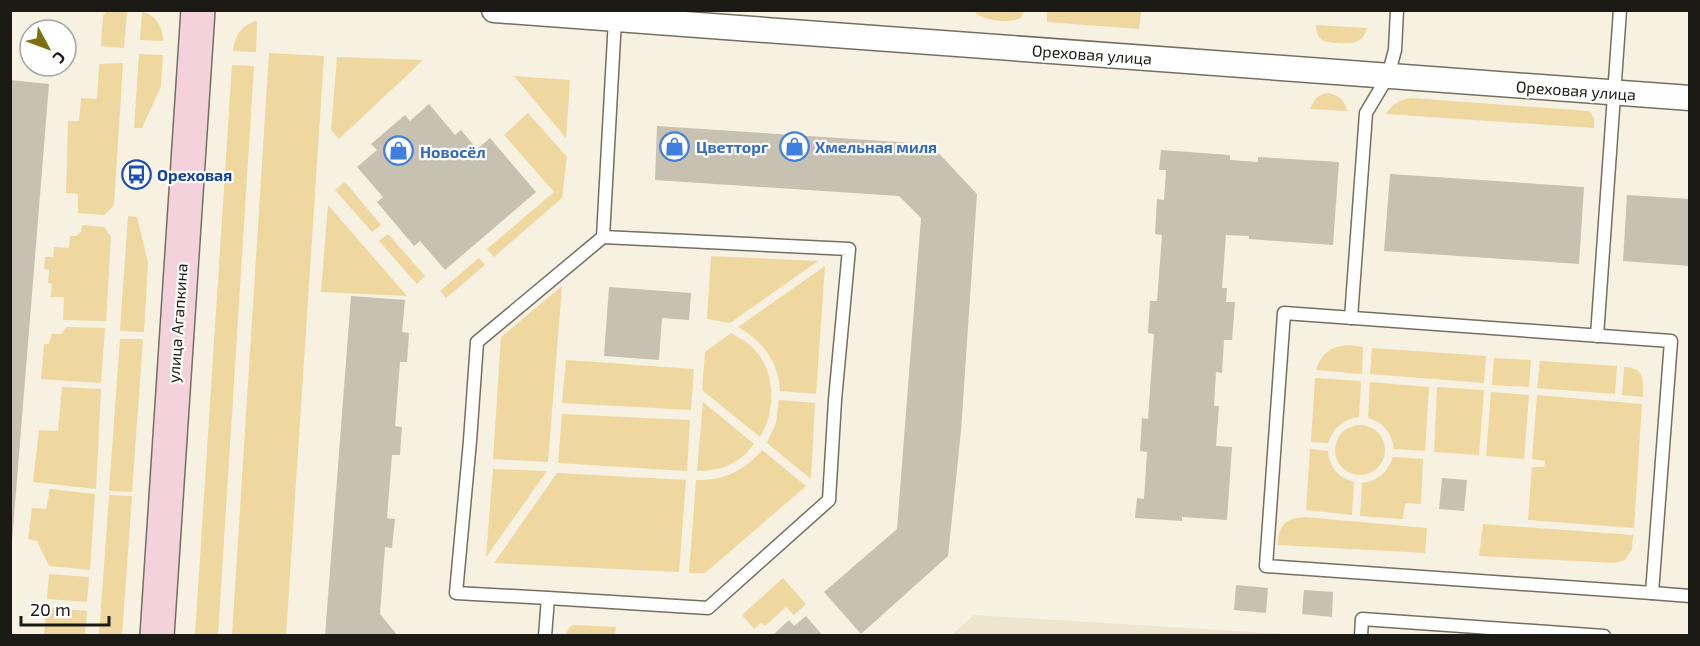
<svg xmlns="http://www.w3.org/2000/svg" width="1700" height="646" font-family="'Exo 2',sans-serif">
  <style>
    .built { fill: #eee5ce }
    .green { fill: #eed89f }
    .building { fill: #c7c1b2 }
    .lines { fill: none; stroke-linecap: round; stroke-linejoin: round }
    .lane-casing { stroke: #746f61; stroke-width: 15 }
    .street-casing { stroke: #746f61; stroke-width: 27 }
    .secondary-casing { stroke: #746f61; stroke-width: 36 }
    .lane { stroke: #fff; stroke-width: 12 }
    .street { stroke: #fff; stroke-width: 24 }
    .secondary { stroke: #f3d2dc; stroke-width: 33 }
    .labels { text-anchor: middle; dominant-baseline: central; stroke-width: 4.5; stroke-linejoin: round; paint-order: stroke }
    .street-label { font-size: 16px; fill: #1c1a14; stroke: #fff }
    .shop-label { font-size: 16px; font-weight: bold; fill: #366cbe; stroke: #fff; text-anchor: start }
    .transit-label { font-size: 16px; font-weight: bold; fill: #164399; stroke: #fff; text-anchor: start }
  </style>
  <rect width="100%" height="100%" fill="#f7f1e1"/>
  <polygon class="built" points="974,615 1302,635 951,635"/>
  <g class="green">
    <polygon points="1120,10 1141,12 1139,29 1047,22 1047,11"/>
    <polygon points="107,11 127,12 124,48 101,46 103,16"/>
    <path d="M 974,11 L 974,10 L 1024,11 L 1021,18 C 1010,24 981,21 974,11 Z"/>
    <path d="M 142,12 C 156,14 163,28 163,41 L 140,40 Z"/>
    <path d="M 257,21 L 256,52 L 233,51 C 234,37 242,24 257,21 Z"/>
    <path d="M 1316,25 L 1367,28 C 1363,44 1352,44 1337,43 C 1324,43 1316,40 1316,25 Z"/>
    <polygon points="269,53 324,56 286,635 232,635"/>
    <polygon points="139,54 163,55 161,86 142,128 134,128"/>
    <polygon points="337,57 423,60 339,139 331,130"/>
    <polygon points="123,63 114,205 104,215 78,213 78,194 66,193 68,121 79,121 81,98 97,99 99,64"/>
    <polygon points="232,65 254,66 218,635 195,635"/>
    <polygon points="514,76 570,80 566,138"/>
    <path d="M 1329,93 C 1339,96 1345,100 1347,111 L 1310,109 C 1314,99 1318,94 1329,93 Z"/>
    <path d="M 1411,98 L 1589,111 L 1594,118 L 1594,128 L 1386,114 C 1392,104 1400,100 1411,98 Z"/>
    <polygon points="528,113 567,157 562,198 494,257 487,249 554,192 504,135"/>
    <polygon points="345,182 381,225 372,232 335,190"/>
    <polygon points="328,205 407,296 321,292"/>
    <polygon points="128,216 137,217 148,262 144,332 120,331"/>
    <polygon points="82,225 104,227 111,236 106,321 63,320 64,297 51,297 52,284 48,283 49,270 44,269 45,257 53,257 54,247 69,248 70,236 76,236 81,232"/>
    <polygon points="388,234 425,276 417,284 379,241"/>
    <polygon points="711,256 818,261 730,323 707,319"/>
    <polygon points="479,258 485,265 446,298 440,291"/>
    <path d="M 825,266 L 816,394 L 780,391 C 779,363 763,341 738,327 Z"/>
    <polygon points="562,286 548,462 493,459 501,337"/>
    <polygon points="67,327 105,328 101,383 41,379 44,344 49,344 52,334 61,334"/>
    <path d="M 731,333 C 739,338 748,342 754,349 C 776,372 776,411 760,437 L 702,390 L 705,352 Z"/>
    <polygon points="120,339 143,339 132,492 109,491"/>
    <path d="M 1350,345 L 1363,347 L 1362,374 L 1316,370 C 1321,352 1333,346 1350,345 Z"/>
    <polygon points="1372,348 1486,356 1484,383 1370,374"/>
    <polygon points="1494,358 1531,360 1529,387 1492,385"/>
    <polygon points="566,360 694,369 691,410 562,403"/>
    <polygon points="1540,361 1617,366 1615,394 1537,388"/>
    <path d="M 1624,367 C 1645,368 1643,379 1643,397 L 1622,395 Z"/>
    <path d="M 1315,378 L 1361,381 L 1359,417 C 1343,419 1333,428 1328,443 L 1311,442 Z"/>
    <path d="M 1370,382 L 1429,387 L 1425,451 L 1394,449 C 1392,433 1383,422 1368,418 Z"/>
    <polygon points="62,387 101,389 96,489 33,482 39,430 58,431"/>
    <polygon points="1437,387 1484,390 1479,455 1434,452"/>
    <polygon points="1491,392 1529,395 1524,459 1486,456"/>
    <polygon points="1537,395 1642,404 1634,528 1528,520 1532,467 1544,467 1545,461 1532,459"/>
    <polygon points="779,400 815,403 811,479 767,443 776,423"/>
    <path d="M 703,402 L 754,444 C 739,464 721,471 697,471 Z"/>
    <polygon points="562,414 690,420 687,471 558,463"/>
    <circle cx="1360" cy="450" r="25"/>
    <path d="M 1310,449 L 1328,451 C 1329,467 1339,478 1354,482 L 1352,515 L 1306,510 Z"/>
    <path d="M 762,450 L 806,486 L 705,573 L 689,573 L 696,480 C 722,481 745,471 762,450 Z"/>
    <path d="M 1393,457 L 1423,459 L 1421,504 L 1405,503 L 1403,519 L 1360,516 L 1362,483 C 1378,481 1388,472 1393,457 Z"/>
    <polygon points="493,469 547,471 486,557"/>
    <polygon points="557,473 686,480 679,572 494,563"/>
    <polygon points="50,489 95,494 90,570 49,566 37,541 28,539 32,508 46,509"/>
    <polygon points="109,495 132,496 122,635 99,635"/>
    <path d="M 1305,517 L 1427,528 L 1425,553 L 1278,545 C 1278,525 1286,518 1305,517 Z"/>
    <polygon points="1483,524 1633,535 1632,549 1625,560 1614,563 1479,556"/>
    <polygon points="49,574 89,577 87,602 47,599"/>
    <polygon points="783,578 806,604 794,615 786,607 765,626 761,623 754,629 742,615"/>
    <polygon points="46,607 87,611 85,635 44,635"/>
    <polygon points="574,625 616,627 615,635 565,635 570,627"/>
  </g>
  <g class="building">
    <polygon points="10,80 49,84 12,541 10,541"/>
    <polygon points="429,104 455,135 461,130 477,149 490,138 536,192 445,270 420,241 414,246 377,202 383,197 357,167 377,150 371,144 405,115 410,121"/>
    <polygon points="657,126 930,144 977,194 961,431 948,556 861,634 824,592 897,529 921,218 899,196 655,180"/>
    <polygon points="1161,150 1230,155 1230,160 1258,162 1258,157 1339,162 1333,245 1249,239 1249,236 1226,235 1222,288 1227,288 1226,302 1235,302 1232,340 1224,340 1222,373 1216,372 1214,406 1219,406 1216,446 1232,447 1227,520 1182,517 1182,521 1135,518 1137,498 1144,499 1147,452 1140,451 1142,418 1148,419 1154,334 1148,333 1150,301 1157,301 1162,235 1155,234 1157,199 1164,200 1166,170 1159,170"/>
    <polygon points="1390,174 1584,187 1579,264 1384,251"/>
    <polygon points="1627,195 1690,199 1690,266 1623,261"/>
    <polygon points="609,287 691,293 689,320 662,318 659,360 604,356"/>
    <polygon points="351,296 405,300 402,332 409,333 407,362 400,362 395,426 402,427 400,455 392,455 387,518 395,519 392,548 385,547 380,614 398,636 325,636"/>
    <polygon points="1442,478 1467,480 1464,511 1439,509"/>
    <polygon points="1236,585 1268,588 1266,613 1234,610"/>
    <polygon points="1304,590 1333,592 1332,617 1302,614"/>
    <polygon points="806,616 823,636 772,636 789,620 794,626"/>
  </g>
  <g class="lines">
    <defs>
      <g id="lane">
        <polyline points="603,237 615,19"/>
        <polygon points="1284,313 1671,341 1652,593 1266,566"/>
        <polyline points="1351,318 1366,113 1388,76 1395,50 1397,10"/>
        <polyline points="1597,336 1620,10"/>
        <polyline points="1652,593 1690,596"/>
        <polyline points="545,636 548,598 708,608 829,500 835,400 849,249 603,237 477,342 470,441 456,593 548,598"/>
        <polyline points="1361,636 1362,619 1604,636"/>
      </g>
      <polyline id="street" points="494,10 1690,98"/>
      <polyline id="secondary" points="157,636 198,10"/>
    </defs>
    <use href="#lane" class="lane-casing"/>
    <use href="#street" class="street-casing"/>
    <use href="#secondary" class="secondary-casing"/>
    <use href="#lane" class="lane"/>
    <use href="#street" class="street"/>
    <use href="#secondary" class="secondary"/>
  </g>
  <defs>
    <symbol id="shop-ring" viewBox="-11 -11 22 22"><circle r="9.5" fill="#fff" stroke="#3f7fe0" stroke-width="1.5"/><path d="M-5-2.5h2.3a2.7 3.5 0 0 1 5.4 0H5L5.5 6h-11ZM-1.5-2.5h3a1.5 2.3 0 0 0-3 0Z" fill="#3f7fe0"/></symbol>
    <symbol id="bus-ring" viewBox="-11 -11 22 22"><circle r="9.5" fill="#fff" stroke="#1a4fb4" stroke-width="1.5"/><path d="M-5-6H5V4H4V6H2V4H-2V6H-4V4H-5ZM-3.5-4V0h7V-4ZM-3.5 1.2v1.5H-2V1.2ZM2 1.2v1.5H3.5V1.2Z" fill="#1a4fb4"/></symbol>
  </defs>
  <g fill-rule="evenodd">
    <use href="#shop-ring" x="658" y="130" width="33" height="33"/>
    <use href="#shop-ring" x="778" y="130" width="33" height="33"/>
    <use href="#shop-ring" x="382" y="134" width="33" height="33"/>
    <use href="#bus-ring" x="120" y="158" width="33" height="33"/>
  </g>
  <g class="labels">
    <g class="street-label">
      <text transform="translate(1092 54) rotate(4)">Ореховая улица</text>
      <text transform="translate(1576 90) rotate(4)">Ореховая улица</text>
      <text transform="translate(177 323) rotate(-86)">улица Агапкина</text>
    </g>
    <g class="shop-label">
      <text x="696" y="146">Цветторг</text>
      <text x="815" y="146">Хмельная миля</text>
      <text x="420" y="151">Новосёл</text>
    </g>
    <g class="transit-label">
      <text x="157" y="174">Ореховая</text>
    </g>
  </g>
  <rect width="1700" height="646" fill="none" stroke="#1c1a14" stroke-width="24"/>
  <g transform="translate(48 48) rotate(131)"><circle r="28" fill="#ffffff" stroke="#a4a3a1" stroke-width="1.5"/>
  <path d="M0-4.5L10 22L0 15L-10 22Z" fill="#7e6f0d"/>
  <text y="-9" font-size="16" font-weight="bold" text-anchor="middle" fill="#1c1a14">С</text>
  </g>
  <path d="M21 616v9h88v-9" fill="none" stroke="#1c1a14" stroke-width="3"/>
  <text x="30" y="616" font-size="18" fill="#1c1a14" stroke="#ffffff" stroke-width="4.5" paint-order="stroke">20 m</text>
</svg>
